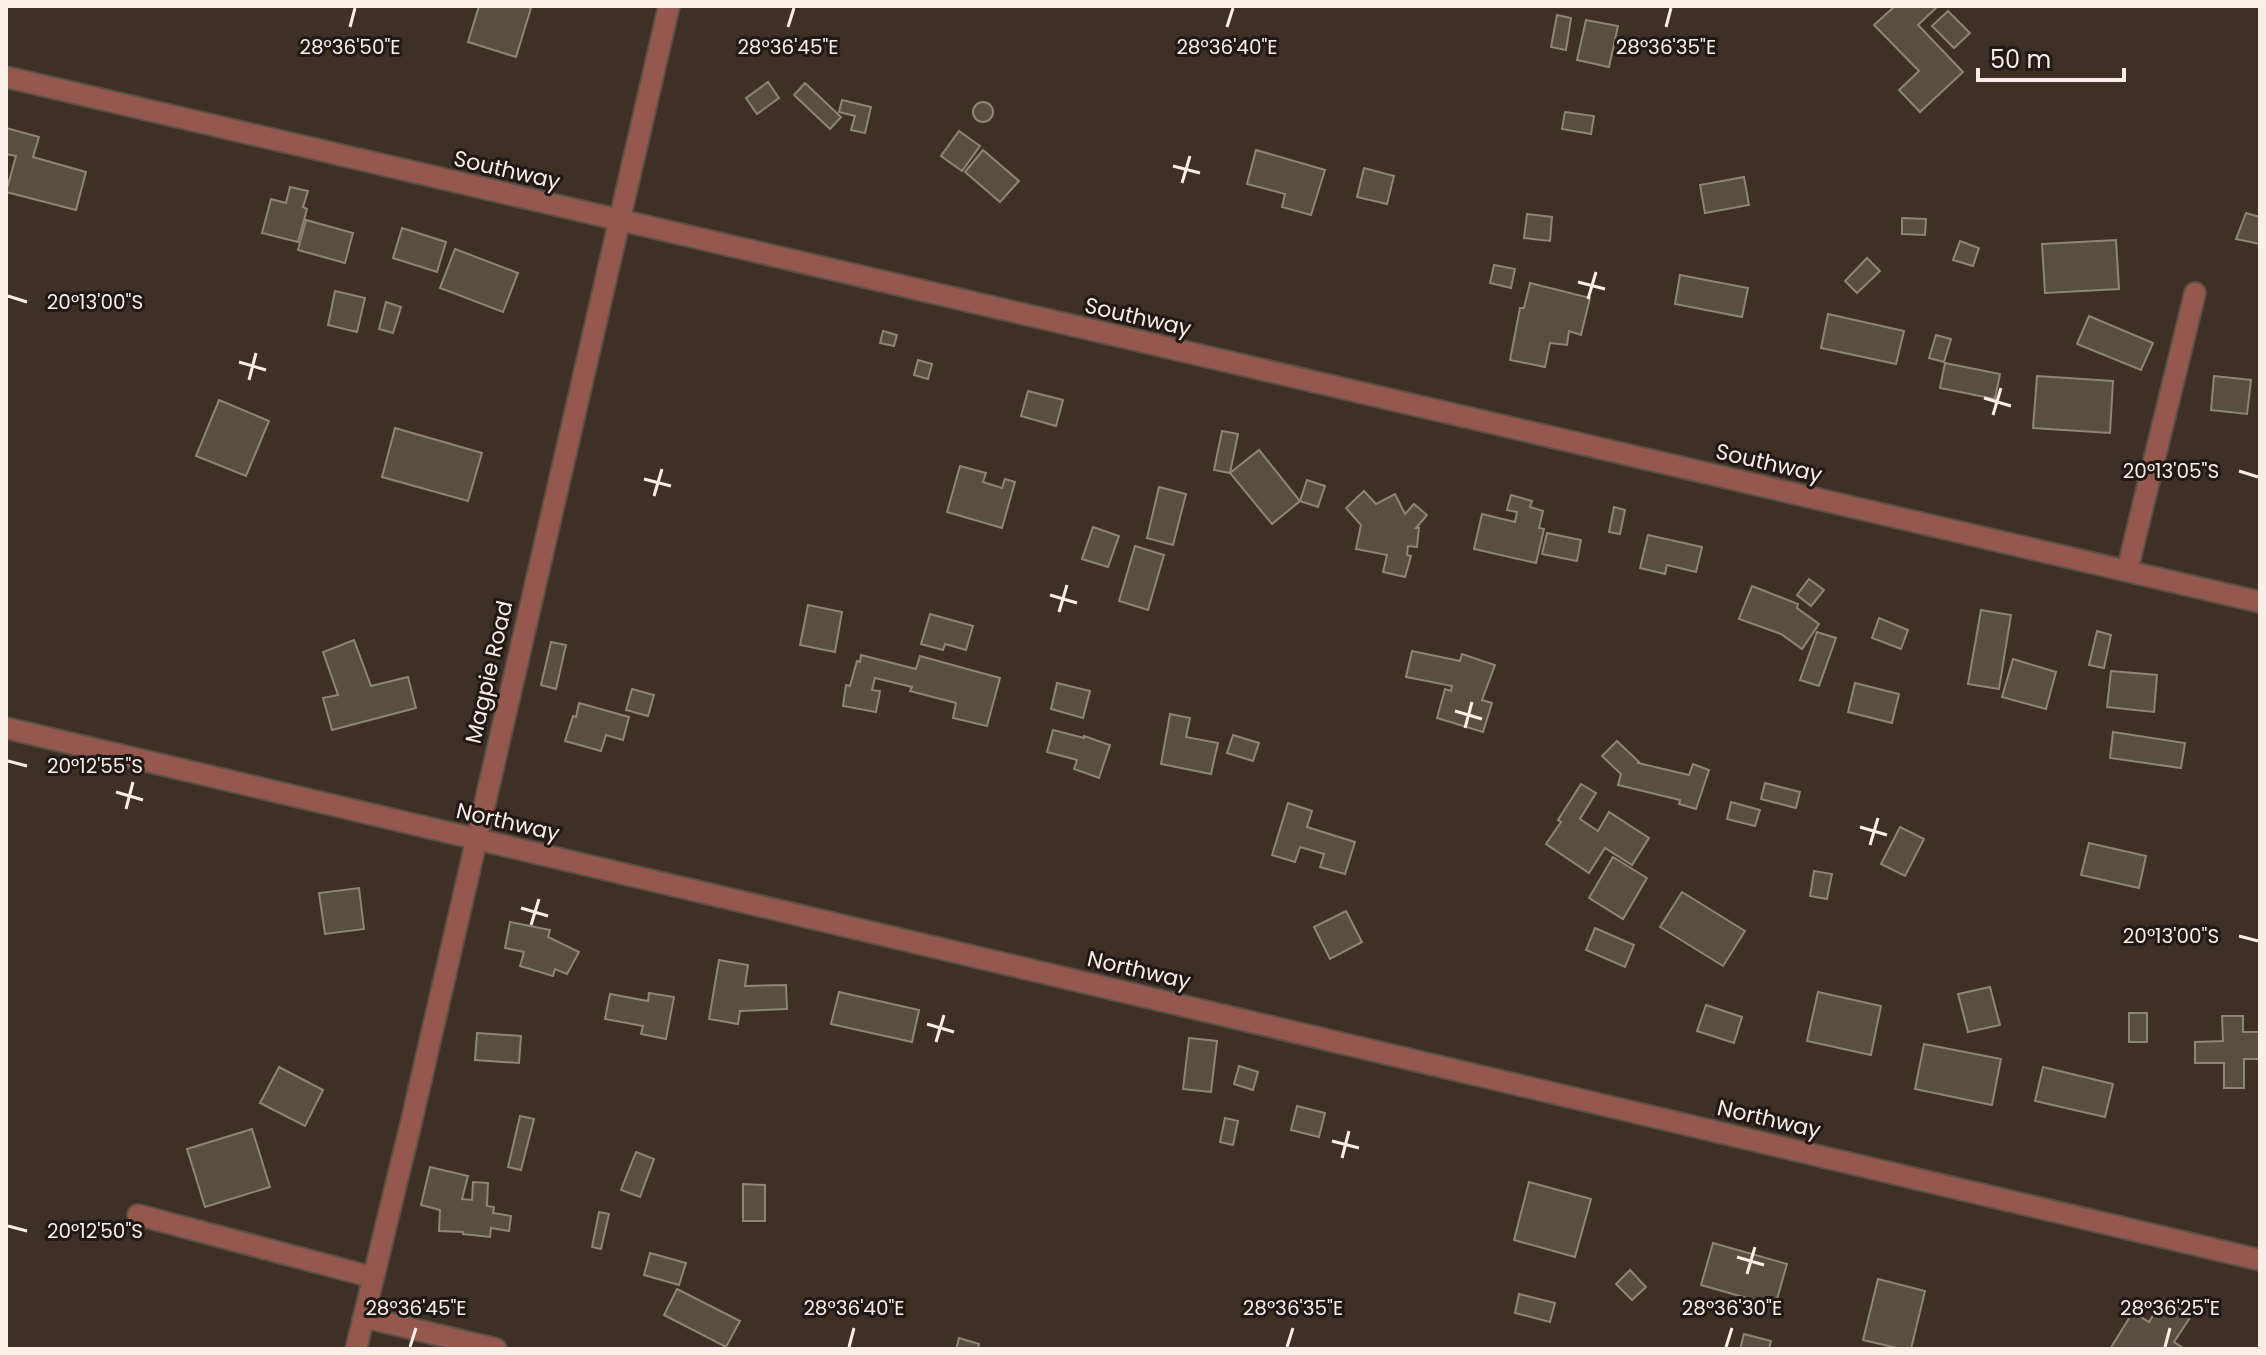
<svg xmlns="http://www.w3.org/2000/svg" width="2266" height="1355" font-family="Poppins,sans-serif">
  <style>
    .building { fill: #575040; stroke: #8d8674; stroke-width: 2 }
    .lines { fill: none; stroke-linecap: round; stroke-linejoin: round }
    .minor-casing { stroke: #5c4f44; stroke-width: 24 }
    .minor { stroke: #94584e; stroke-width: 20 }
    .ticks { fill: none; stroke: #f9efe8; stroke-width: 3 }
    .labels { text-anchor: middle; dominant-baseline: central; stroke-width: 6; stroke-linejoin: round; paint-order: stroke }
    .street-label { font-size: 22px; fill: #f9efe8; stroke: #201915 }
    .ticks-label { font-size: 20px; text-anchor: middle; fill: #f9efe8; stroke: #201915; stroke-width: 6; stroke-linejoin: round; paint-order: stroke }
  </style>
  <rect width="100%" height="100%" fill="#3e3025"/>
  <g class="building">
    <polygon points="479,6 524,6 531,8 516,57 468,42"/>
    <polygon points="1895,6 1938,6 1918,25 1963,72 1920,112 1899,90 1919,71 1874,25"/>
    <polygon points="1948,11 1970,33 1954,48 1932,26"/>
    <polygon points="1557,15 1571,18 1566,50 1551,47"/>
    <polygon points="1586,20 1618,26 1609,67 1577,60"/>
    <polygon points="768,82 779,98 757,114 746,98"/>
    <polygon points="805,83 841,117 830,129 794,95"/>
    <polygon points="842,100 871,107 865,133 851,130 855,116 839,112"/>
    <circle cx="983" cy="112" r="10"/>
    <polygon points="1565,112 1594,116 1591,134 1562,129"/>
    <polygon points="6,128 39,137 33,157 86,172 76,210 6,192 16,156 6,154"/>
    <polygon points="959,131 980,146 962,171 941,156"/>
    <polygon points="983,150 1019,181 1000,202 965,172"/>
    <polygon points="1256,150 1325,170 1311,215 1282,207 1285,194 1247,184"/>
    <polygon points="1364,168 1394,176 1387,204 1357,197"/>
    <polygon points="1744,177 1749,205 1705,213 1700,185"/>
    <polygon points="290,187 308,191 303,207 307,209 298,242 262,233 271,199 286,203"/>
    <polygon points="2246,213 2260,217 2260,244 2236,239"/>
    <polygon points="1527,214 1552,217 1550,241 1524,238"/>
    <polygon points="1902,218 1926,219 1925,235 1902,234"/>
    <polygon points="306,220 353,233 345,263 298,250"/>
    <polygon points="402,228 446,242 437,272 393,258"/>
    <polygon points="2116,240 2119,289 2045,293 2042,244"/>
    <polygon points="1960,241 1979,248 1973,266 1953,260"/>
    <polygon points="455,249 518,273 503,312 440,288"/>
    <polygon points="1867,258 1880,271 1857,293 1845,281"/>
    <polygon points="1494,265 1515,269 1511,288 1490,283"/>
    <polygon points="1680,275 1748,288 1742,317 1675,304"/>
    <polygon points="1530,283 1590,298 1581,335 1569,331 1567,345 1550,343 1545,367 1510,360 1520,308 1524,308"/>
    <polygon points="335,291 365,298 357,332 328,325"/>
    <polygon points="386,302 401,307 393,333 379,329"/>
    <polygon points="1828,314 1904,331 1896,364 1821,348"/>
    <polygon points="2089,316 2153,343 2141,370 2077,344"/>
    <polygon points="883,331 897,335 894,346 880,343"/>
    <polygon points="1936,335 1951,339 1944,362 1929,358"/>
    <polygon points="918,360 932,364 928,379 914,375"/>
    <polygon points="1945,363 2000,374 1995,399 1940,388"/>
    <polygon points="2037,376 2113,381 2110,433 2033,428"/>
    <polygon points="2214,376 2251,380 2247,414 2211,410"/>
    <polygon points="1028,391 1063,400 1056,426 1021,416"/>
    <polygon points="219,400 269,421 246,476 196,456"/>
    <polygon points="395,428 482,453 468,501 382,477"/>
    <polygon points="1222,431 1238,434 1230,473 1214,470"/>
    <polygon points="1259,450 1300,501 1272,524 1230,473"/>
    <polygon points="960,466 986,473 983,482 1002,488 1005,479 1015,482 1002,528 947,512"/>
    <polygon points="1307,480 1325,486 1318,507 1300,501"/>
    <polygon points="1159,487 1186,494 1173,545 1147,538"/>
    <polygon points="1364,491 1376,504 1395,494 1405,514 1414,504 1427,515 1416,528 1419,528 1417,547 1408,546 1407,555 1411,556 1405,577 1383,572 1387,555 1356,549 1361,525 1346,508"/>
    <polygon points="1511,495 1532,501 1530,507 1543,511 1539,528 1544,529 1536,563 1474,549 1482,514 1515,522 1517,512 1507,510"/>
    <polygon points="1614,507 1625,510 1620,534 1609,532"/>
    <polygon points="1093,527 1119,536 1108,567 1082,559"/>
    <polygon points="1547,533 1581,540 1577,561 1542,554"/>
    <polygon points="1648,535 1702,547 1696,572 1667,565 1665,574 1640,568"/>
    <polygon points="1135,546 1164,555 1148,610 1119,601"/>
    <polygon points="1809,579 1824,590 1811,606 1797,595"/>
    <polygon points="1752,586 1798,604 1797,608 1819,624 1802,649 1781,634 1739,619"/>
    <polygon points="808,605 842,612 835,652 800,645"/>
    <polygon points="1981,610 2011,615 1999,689 1968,684"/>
    <polygon points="930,614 973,626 966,650 945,644 943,650 921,644"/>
    <polygon points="1879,618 1908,630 1901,649 1872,638"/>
    <polygon points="2097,631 2111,635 2104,668 2089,665"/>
    <polygon points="1817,632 1836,638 1819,686 1800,680"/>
    <polygon points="354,640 371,686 408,677 416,708 332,730 323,698 338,695 323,652"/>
    <polygon points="551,642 566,645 556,689 541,685"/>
    <polygon points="1412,651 1460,661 1462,654 1495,665 1482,700 1492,703 1483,732 1437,718 1445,689 1451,691 1452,686 1406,677"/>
    <polygon points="861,655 916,669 920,656 1000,678 987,726 953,718 956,703 910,691 912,687 875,678 872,690 880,691 876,712 843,706 846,685 850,686 857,661 860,662"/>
    <polygon points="2013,659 2056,672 2046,709 2002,697"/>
    <polygon points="2111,671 2157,675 2154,712 2107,707"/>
    <polygon points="1057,683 1090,691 1083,718 1051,709"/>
    <polygon points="1855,683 1899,694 1892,723 1848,712"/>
    <polygon points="632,689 654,695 648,716 626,710"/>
    <polygon points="579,703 629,717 623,740 606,735 601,751 565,741 573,716 576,717"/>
    <polygon points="1170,714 1190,718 1186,737 1218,743 1211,774 1161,764"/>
    <polygon points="1053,730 1084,738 1084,736 1110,745 1099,778 1074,769 1077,760 1047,752"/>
    <polygon points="2113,732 2185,743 2181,768 2110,758"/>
    <polygon points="1233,735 1259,743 1253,761 1227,753"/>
    <polygon points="1617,741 1639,762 1638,763 1689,775 1693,764 1709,770 1696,809 1679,804 1680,800 1618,785 1621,774 1602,756"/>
    <polygon points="1765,783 1800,792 1796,808 1761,799"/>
    <polygon points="1581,784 1596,793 1580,819 1598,831 1609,812 1649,838 1632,865 1605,848 1589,873 1546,844 1561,822 1558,820"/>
    <polygon points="1731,802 1760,810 1755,826 1727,819"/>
    <polygon points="1288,803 1312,811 1307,827 1355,842 1345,874 1320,867 1324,854 1300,847 1295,862 1272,855"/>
    <polygon points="1900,827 1924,839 1905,876 1881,864"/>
    <polygon points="2089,843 2146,856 2139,888 2081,875"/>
    <polygon points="1613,857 1647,878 1623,919 1589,898"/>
    <polygon points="1814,871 1832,874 1827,899 1810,896"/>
    <polygon points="359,888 364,929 325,934 319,893"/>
    <polygon points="1682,892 1745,931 1723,966 1660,927"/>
    <polygon points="1346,911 1362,942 1330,959 1314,927"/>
    <polygon points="510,922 550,930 548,937 579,952 567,974 555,969 553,976 520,966 524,952 505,948"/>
    <polygon points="1595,928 1634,945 1625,967 1586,950"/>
    <polygon points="719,960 748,965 745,986 786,985 787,1009 740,1011 738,1024 709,1019"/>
    <polygon points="1990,987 2000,1025 1968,1032 1958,994"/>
    <polygon points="839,992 919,1010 912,1042 831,1024"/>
    <polygon points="1818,992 1881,1006 1871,1055 1807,1041"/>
    <polygon points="649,993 674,997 666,1039 641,1034 643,1026 605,1019 610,994 648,1001"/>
    <polygon points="1706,1005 1742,1017 1734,1043 1697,1031"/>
    <rect x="2129" y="1013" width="18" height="29"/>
    <polygon points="2222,1016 2243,1016 2243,1032 2260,1032 2260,1059 2244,1059 2244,1088 2224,1088 2224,1063 2195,1063 2195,1042 2223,1041"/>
    <polygon points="477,1033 521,1036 519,1063 475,1060"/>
    <polygon points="1189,1038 1217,1041 1211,1092 1183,1089"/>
    <polygon points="1924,1044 2001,1059 1992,1105 1915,1089"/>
    <polygon points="1239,1066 1258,1072 1253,1090 1234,1084"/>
    <polygon points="279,1067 323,1090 305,1126 260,1103"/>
    <polygon points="2043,1067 2113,1084 2105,1117 2035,1101"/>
    <polygon points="1297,1106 1325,1113 1319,1137 1291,1130"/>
    <polygon points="520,1116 534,1119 521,1170 508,1167"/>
    <polygon points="1225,1118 1238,1121 1233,1145 1220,1142"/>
    <polygon points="252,1129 270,1187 205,1207 187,1149"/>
    <polygon points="636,1152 654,1159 640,1197 621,1190"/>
    <polygon points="430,1167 468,1176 462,1199 472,1200 473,1182 488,1183 487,1206 494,1207 493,1213 511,1216 509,1231 491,1228 490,1237 463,1234 463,1232 439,1231 440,1210 421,1205"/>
    <polygon points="1529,1182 1591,1199 1575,1257 1514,1240"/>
    <polygon points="743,1184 765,1185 765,1221 743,1221"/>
    <polygon points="599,1212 609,1214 601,1249 592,1247"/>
    <polygon points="1713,1243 1787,1264 1775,1306 1701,1285"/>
    <polygon points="650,1253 686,1263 679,1285 644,1275"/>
    <polygon points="1630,1270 1646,1287 1632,1300 1616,1284"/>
    <polygon points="1878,1279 1925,1291 1911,1349 1901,1349 1863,1340"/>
    <polygon points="677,1289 740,1321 726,1347 664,1315"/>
    <polygon points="1519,1294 1555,1303 1550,1322 1515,1313"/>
    <polygon points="2163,1299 2191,1316 2174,1342 2185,1349 2110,1349 2133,1312 2149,1322"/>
    <polygon points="1744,1334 1771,1341 1769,1349 1740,1349"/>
    <polygon points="959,1338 979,1344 978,1349 956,1349"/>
  </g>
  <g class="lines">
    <defs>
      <g id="minor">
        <polyline points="6,77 2260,602"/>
        <polyline points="2127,571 2195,293"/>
        <polyline points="6,728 2260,1260"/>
        <polyline points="138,1215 372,1277"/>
        <polyline points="364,1317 496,1349"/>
        <polyline points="356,1349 412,1119 669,6"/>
      </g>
    </defs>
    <use href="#minor" class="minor-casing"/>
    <use href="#minor" class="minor"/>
  </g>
  <path class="ticks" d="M 350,27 L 355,8M 788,27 L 794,8M 1227,27 L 1233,8M 1666,27 L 1671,8M 1173,166 L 1200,173M 1182,183 L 1190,156M 1578,282 L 1605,289M 8,296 L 27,302M 1588,299 L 1596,272M 239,362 L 266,370M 249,380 L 256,353M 1984,398 L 2011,406M 1993,415 L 2001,388M 2239,471 L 2258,477M 644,479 L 671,486M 654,496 L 662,469M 1050,595 L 1077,603M 1059,612 L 1067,585M 1455,711 L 1482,719M 1465,728 L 1472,702M 8,761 L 27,766M 116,792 L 143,800M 126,809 L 133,782M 1860,827 L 1887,835M 1870,845 L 1878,818M 521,908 L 548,916M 531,925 L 539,899M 2239,936 L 2258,941M 927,1024 L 954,1032M 936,1042 L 944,1015M 1332,1141 L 1359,1148M 1342,1158 L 1349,1131M 8,1226 L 27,1231M 1737,1257 L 1764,1265M 1747,1274 L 1755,1247M 410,1347 L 416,1328M 849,1347 L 854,1328M 1287,1347 L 1293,1328M 1726,1347 L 1732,1328M 2165,1347 L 2170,1328"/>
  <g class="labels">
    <g class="street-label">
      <text transform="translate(507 170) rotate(13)">Southway</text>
      <text transform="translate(1138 317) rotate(13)">Southway</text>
      <text transform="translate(1769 463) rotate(13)">Southway</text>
      <text transform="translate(489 672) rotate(-77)">Magpie Road</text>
      <text transform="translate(508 822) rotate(13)">Northway</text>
      <text transform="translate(1139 970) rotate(13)">Northway</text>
      <text transform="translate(1769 1119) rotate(13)">Northway</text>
    </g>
  </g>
  <g class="ticks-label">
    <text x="350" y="54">28°36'50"E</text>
    <text x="788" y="54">28°36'45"E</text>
    <text x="1227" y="54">28°36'40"E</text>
    <text x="1666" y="54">28°36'35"E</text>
    <text x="95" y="309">20°13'00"S</text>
    <text x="2171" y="478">20°13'05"S</text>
    <text x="95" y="773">20°12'55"S</text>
    <text x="2171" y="943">20°13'00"S</text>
    <text x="95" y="1238">20°12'50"S</text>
    <text x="416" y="1315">28°36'45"E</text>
    <text x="854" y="1315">28°36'40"E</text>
    <text x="1293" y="1315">28°36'35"E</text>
    <text x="1732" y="1315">28°36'30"E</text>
    <text x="2170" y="1315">28°36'25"E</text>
  </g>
  <rect width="2266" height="1355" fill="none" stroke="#f9efe8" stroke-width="16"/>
  <path d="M1978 68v12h146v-12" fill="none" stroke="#f9efe8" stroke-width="4"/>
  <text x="1990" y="68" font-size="24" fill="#f9efe8" stroke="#201915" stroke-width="6" paint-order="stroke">50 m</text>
</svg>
